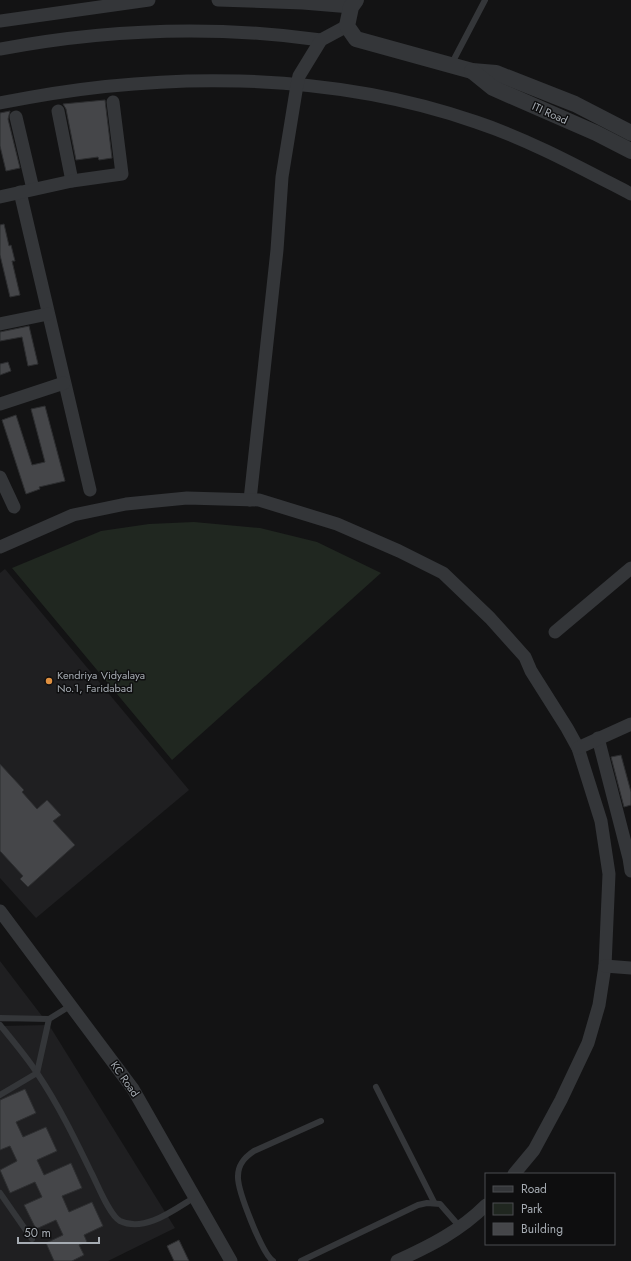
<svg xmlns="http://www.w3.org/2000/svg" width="631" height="1261" font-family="Jost,sans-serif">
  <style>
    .built { fill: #1f1f21 }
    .green { fill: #202720 }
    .building { fill: #454649; stroke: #2d2e30 }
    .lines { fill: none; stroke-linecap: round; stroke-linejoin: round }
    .service { stroke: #343639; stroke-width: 6 }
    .minor { stroke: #343639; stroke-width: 13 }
    .tertiary { stroke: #343639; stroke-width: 16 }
    .poi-dot { fill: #df9040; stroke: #0e0e0f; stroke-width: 1.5 }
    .labels { text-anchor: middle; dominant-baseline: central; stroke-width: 3; stroke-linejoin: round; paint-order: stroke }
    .street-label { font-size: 11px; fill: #a6acb3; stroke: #0e0e0f }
    .poi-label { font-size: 11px; fill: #a6acb3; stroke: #0e0e0f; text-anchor: start }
  </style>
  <rect width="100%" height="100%" fill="#131314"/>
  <g class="built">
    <polygon points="5,569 189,790 36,918 0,878 0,573"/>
    <polygon points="0,961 19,986 45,1020 0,1022"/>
    <polygon points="49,1025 175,1228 108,1261 0,1261 0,1026"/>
  </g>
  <polygon class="green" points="194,522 260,528 317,542 381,573 172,760 12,568 101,531 149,524"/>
  <g class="building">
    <polygon points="105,100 112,158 99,160 98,157 76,160 66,109 63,104"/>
    <polygon points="10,111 8,119 20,168 6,171 0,146 0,113"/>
    <polygon points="4,224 9,246 11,245 15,261 12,261 20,295 10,297 0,255 0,225"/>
    <polygon points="29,326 38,364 28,366 22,337 0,341 0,332"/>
    <polygon points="8,362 11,371 0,375 0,364"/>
    <polygon points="45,406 65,481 39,487 40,489 26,494 2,420 16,415 32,465 45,462 31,409"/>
    <polygon points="621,755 631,792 631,805 624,807 611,757"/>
    <polygon points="0,764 24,790 22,792 37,809 47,800 61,815 53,821 75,845 28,887 20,879 23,876 0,851"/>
    <polygon points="25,1089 36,1113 16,1122 23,1137 46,1127 57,1151 37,1160 44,1175 71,1163 82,1188 62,1196 69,1212 92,1202 103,1226 84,1235 87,1242 79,1245 84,1255 72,1261 54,1261 46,1243 63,1235 56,1220 36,1229 24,1205 42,1197 35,1182 10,1193 0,1170 17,1161 10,1146 0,1150 0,1100"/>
    <polygon points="179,1240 189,1261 174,1261 167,1246"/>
  </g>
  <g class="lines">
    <g class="service">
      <polyline points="451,65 485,0"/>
      <polyline points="0,1018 49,1019 70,1006"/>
      <path d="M 0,1025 C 13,1041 26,1056 37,1073 C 58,1104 75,1139 91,1172 C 97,1183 109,1215 120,1221 C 145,1233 175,1209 195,1197"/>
      <polyline points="376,1087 434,1202"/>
      <polyline points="0,1095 37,1073 49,1019"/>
      <polyline points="0,1193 32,1239"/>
      <path d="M 273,1261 C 262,1253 237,1190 238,1176 C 238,1164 245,1157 254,1151 L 321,1121"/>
      <polyline points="301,1261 418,1205 427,1203 440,1204 460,1227"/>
    </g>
    <g class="minor">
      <polyline points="218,0 303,3 351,7"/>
      <polyline points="0,21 149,0"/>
      <path d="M 0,49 C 106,29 214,25 321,40"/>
      <path d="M 0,103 C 155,71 326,70 476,122 C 530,140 581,168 631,194"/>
      <polyline points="58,111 72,181"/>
      <polyline points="16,117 33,189"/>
      <polyline points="20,192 90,490"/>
      <polyline points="0,197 72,181 122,174 113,102"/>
      <polyline points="0,324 48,314"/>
      <polyline points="0,404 64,383"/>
      <polyline points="0,477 14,507"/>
      <polyline points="250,500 277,250 282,177 297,85 299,76 321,40 347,26"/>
      <polyline points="0,547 73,515 126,504 187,498 259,500 337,524 399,551 443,573 490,618 525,657 531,671 567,728 578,748 601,821 609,874 605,966 599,1005 588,1043 561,1100 534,1150 514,1174"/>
      <polyline points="555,632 631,568"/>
      <polyline points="598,738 629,858 631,871"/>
      <polyline points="578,748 631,724"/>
      <polyline points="0,911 133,1089 231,1261"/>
      <polyline points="605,966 631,968"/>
      <path d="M 397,1261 C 430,1246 460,1231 486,1205"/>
    </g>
    <g class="tertiary">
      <polyline points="356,0 351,7 347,26 356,39 472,71 496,73 575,104 631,133"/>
      <polyline points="472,71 493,88 596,133 631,151"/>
    </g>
  </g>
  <circle class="poi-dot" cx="49" cy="681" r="4"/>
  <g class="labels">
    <g class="street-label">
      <text transform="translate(550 113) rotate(24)">ITI Road</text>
      <text transform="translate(125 1079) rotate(55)">KC Road</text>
    </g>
    <g class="poi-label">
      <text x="57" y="675">Kendriya Vidyalaya<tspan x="57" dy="13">No.1, Faridabad</tspan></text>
    </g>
  </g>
  <rect x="485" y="1173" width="130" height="72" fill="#0e0e0f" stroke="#4b4d51"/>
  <rect x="493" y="1186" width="20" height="6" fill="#343639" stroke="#4b4d51"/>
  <text x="521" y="1193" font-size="12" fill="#a6acb3">Road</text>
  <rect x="493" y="1203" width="20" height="12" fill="#202720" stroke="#4b4d51"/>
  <text x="521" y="1213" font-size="12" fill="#a6acb3">Park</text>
  <rect x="493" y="1223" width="20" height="12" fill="#454649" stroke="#4b4d51"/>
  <text x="521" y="1233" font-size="12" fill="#a6acb3">Building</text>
  <path d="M18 1237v6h81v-6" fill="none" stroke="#a6acb3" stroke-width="2"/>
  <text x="24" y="1237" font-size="12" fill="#a6acb3" stroke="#0e0e0f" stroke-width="3" paint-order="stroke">50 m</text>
</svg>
